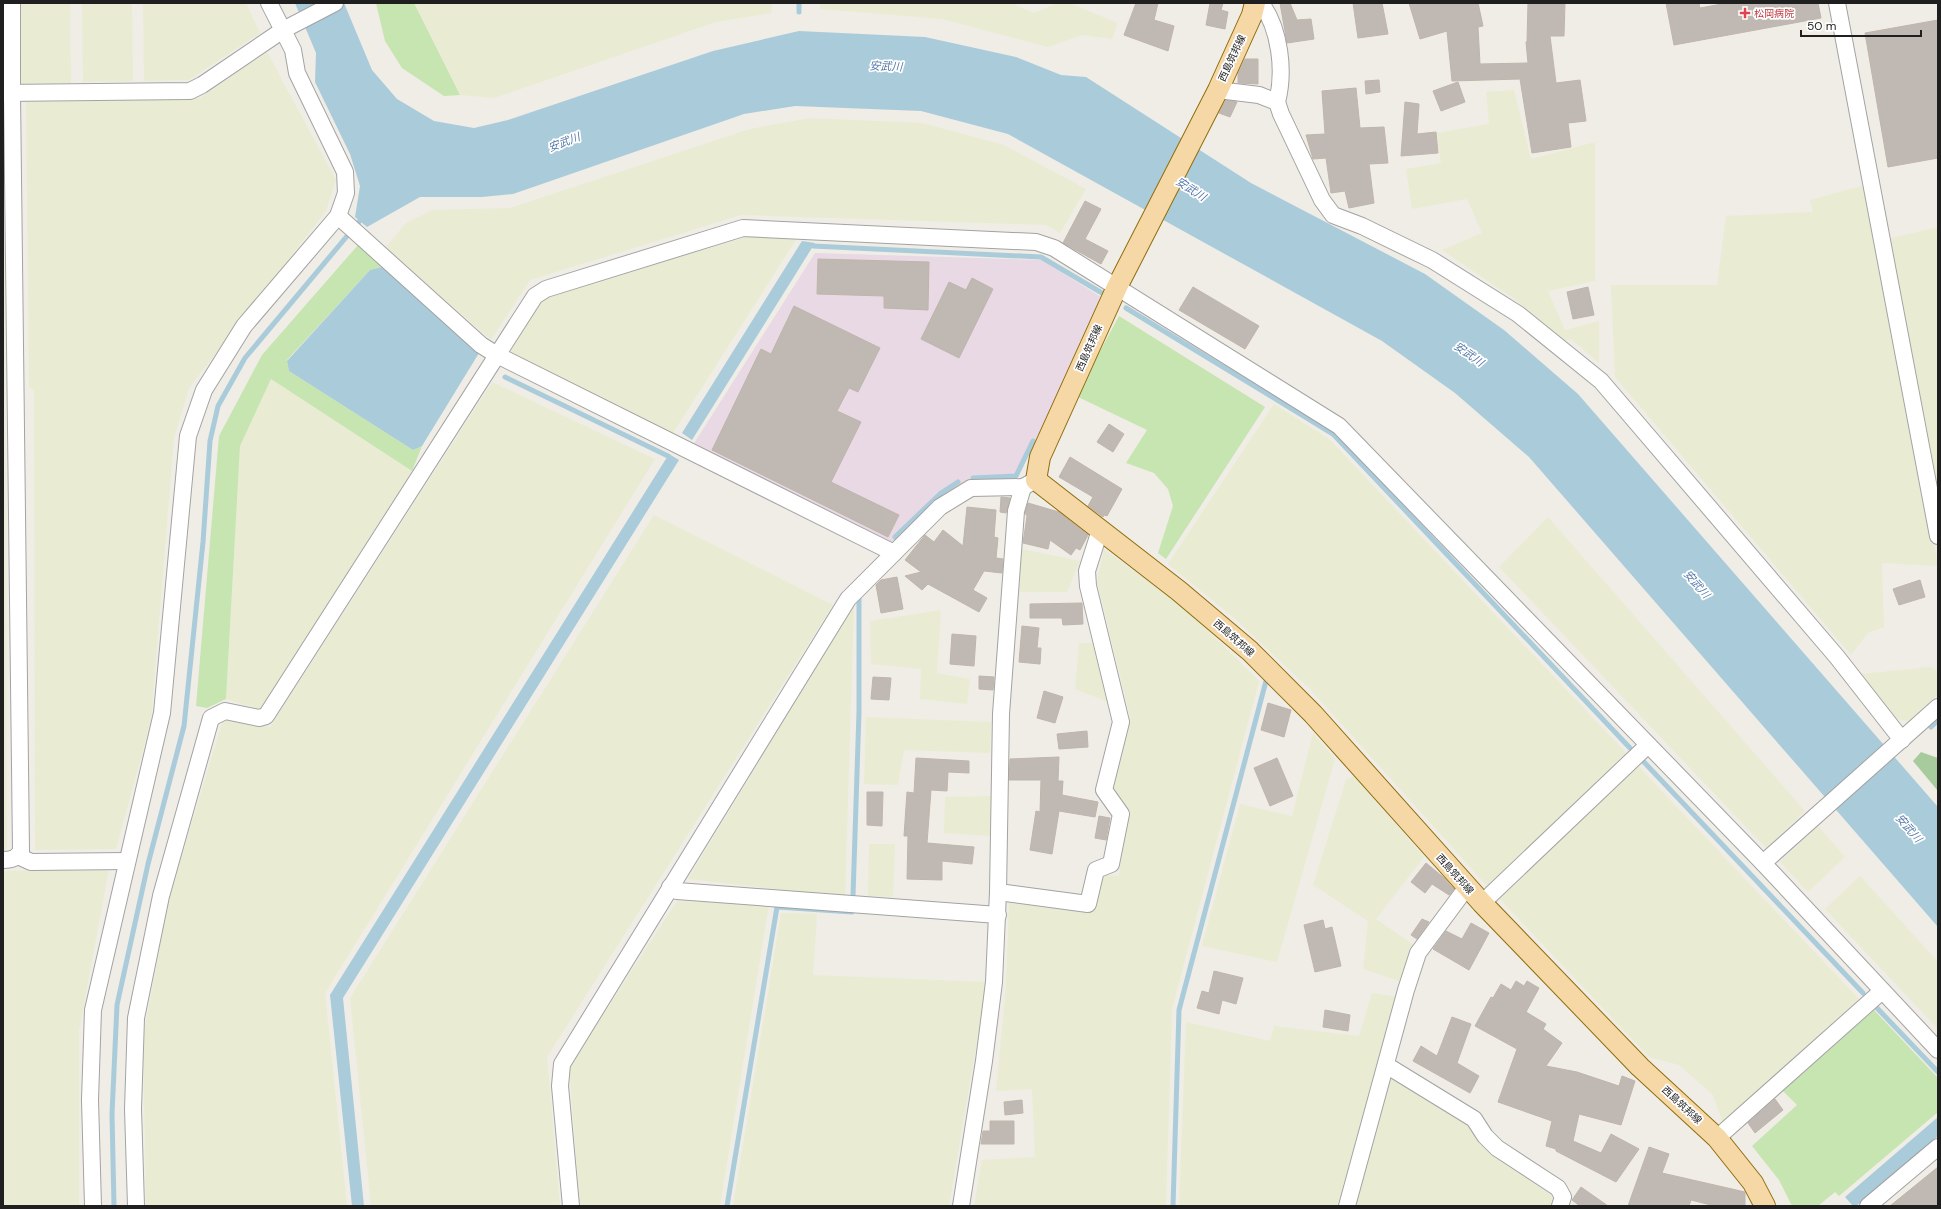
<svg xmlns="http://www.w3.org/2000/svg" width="1941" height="1209" font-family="'DM Sans','Noto Sans JP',sans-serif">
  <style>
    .industrial { fill: #e8d9e4 }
    .farmland { fill: #e9ecd3 }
    .grass { fill: #c7e5b0 }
    .forest { fill: #a8cb9e }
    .water { fill: #aacbda }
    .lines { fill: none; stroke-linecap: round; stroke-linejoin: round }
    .stream { stroke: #aacbda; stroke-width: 5 }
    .building { fill: #c0b9b3; stroke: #c0b5aa }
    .minor-casing { stroke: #a3a3a3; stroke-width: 18 }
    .major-casing { stroke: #8f6d0b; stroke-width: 22 }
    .minor { stroke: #fff; stroke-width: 16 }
    .major { stroke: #f5d8a6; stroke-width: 20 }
    .health-dot { fill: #e0444e; stroke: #fff; stroke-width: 1.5 }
    .labels { text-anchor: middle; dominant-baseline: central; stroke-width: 3.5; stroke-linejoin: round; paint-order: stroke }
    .health-label { font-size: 10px; fill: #be3a42; stroke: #fff; text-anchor: start }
    .street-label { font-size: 10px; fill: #1f1f1f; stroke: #fff }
    .water-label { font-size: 11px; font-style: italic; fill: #5277a8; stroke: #fff }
  </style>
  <rect width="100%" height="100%" fill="#efede6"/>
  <polygon class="industrial" points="815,253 1042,260 1104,299 1017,478 969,481 942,496 891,543 693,445"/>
  <g class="farmland">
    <polygon points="17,3 70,3 71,83 18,84"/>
    <polygon points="82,3 132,3 133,81 83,82"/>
    <polygon points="143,3 246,3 260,33 189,80 144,81"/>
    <polygon points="414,3 772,3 771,13 716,22 494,98 460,95"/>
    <polygon points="820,3 1011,3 1034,13 1058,3 1069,3 1118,23 1112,39 1082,35 1048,47 942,19 820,9"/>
    <polygon points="267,52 336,180 326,211 189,388 174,438 151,720 116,849 35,850 34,390 29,387 26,102 200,98"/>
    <polygon points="1514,90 1531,159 1595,142 1595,281 1548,291 1565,330 1599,321 1599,363 1571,339 1565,341 1513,298 1442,250 1482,233 1467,199 1412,209 1406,169 1441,163 1437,133 1489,124 1486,92"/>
    <polygon points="3,98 4,98 7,855 3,855"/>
    <polygon points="810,118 922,123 1004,145 1086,189 1060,233 1046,225 741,215 530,280 491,340 385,248 406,223 432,210 510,208 750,129"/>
    <polygon points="1865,185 1938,566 1882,563 1884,627 1868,633 1851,655 1615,377 1611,285 1717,285 1726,216 1813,212 1810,200"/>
    <polygon points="1938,227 1938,496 1888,239"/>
    <polygon points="750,236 797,238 673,433 509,354 542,298"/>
    <polygon points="271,379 412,471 262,710 226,699 240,446"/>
    <polygon points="492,382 655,459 325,993 347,1206 146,1206 143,1039 168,901 223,720 270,727"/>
    <polygon points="1274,404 1329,439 1628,755 1489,888 1310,689 1232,616 1168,564"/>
    <polygon points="654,515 833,605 547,1057 560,1206 371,1206 350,998"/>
    <polygon points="1548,517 1805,811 1766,848 1499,567"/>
    <polygon points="1022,549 1080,561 1067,592 1019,592"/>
    <polygon points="1104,549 1186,609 1259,681 1172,1009 1166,1206 974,1206 982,1160 1035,1157 1032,1089 996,1091 1006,987 1009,903 1094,911 1102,875 1119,876 1129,812 1113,788 1130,717 1097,582"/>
    <polygon points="854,604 845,897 688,879"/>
    <polygon points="941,610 937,673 970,679 967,704 920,699 921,669 871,664 870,621"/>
    <polygon points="1079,643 1095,643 1111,703 1075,689"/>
    <polygon points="1929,667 1938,671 1938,694 1909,721 1895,719 1862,674"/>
    <polygon points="866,717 991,722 990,753 904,750 898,785 864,784"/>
    <polygon points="1313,733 1335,759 1277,962 1202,946 1240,804 1292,816"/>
    <polygon points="1637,765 1859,999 1723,1123 1713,1095 1679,1065 1649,1057 1498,897"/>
    <polygon points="1354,776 1424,857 1376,919 1414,945 1402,982 1363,969 1368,921 1313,885 1346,780"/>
    <polygon points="991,796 990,836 944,833 945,797"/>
    <polygon points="1818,826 1845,857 1808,892 1780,862"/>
    <polygon points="869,844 895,844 893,897 868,896"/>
    <polygon points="109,869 79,1031 79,1206 3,1206 3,871"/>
    <polygon points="1860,876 1938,962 1938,1029 1825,909"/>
    <polygon points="677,901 769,904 720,1206 580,1206 569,1067"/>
    <polygon points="781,913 817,914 813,975 987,982 949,1206 733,1206"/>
    <polygon points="1372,993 1398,997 1337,1206 1179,1206 1186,1022 1270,1041 1274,1026 1359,1036"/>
    <polygon points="1391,1075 1468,1125 1490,1154 1556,1198 1552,1206 1355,1206"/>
  </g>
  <g class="grass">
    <polygon points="376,3 414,3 460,95 444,96 402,68 385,41"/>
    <polygon points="358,245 382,267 370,270 287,360 289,371 413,450 422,446 412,471 271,379 240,446 226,699 207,708 196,706 219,436 262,355"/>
    <polygon points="1119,316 1265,407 1166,559 1158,553 1173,506 1168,489 1154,473 1126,463 1147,430 1076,396"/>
    <polygon points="1874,1010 1938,1078 1938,1112 1839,1196 1835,1192 1818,1206 1792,1206 1779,1180 1752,1146 1797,1105 1783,1091"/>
  </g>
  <polygon class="forest" points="1921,752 1938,758 1938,791 1913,761"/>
  <g class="water">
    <polygon points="295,3 344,3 372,70 397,99 434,121 474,128 508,120 713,51 799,31 925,37 1016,57 1061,75 1086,77 1251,183 1425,274 1504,330 1578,394 1938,807 1938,927 1529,457 1455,393 1382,341 1008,134 921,111 795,106 744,114 513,194 482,197 420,197 367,227 355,217 360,186 350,154 315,82 316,53"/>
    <polygon points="802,241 815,243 692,440 682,433"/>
    <polygon points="382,267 479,353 422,446 413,450 289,371 287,361 370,270"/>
    <polygon points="669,454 679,460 343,998 364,1206 352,1206 330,995"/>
    <polygon points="1938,1117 1938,1136 1856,1206 1853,1206 1845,1197"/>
  </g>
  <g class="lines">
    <g class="stream">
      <polyline points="799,12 799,3"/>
      <polyline points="813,246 1041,257 1102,293"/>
      <polyline points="1126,308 1333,434 1630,748"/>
      <polyline points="505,377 668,456"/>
      <polyline points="973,478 1016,476 1033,441"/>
      <polyline points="895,537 941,493 958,482"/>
      <polyline points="1931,727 1938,720"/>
      <polyline points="1642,760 1863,993"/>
      <polyline points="853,896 859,712 859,597"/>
      <polyline points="1877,1008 1938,1072"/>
      <polyline points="114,1206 112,1114 117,1005 148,864 184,726 203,542 210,441 218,406 245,358 363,217"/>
      <polyline points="727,1206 777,907 852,912"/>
      <polyline points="1173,1206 1179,1010 1266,681"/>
    </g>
  </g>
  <g class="building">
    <polygon points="1136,3 1158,3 1154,20 1174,26 1168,51 1124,35"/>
    <polygon points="1210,3 1223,3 1221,10 1228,12 1225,29 1206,25"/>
    <polygon points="1280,3 1290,3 1297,20 1311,19 1314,39 1287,43"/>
    <polygon points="1353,3 1382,3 1388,34 1358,38"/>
    <polygon points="1409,3 1478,3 1483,26 1478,27 1480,64 1528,63 1526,42 1527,42 1528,3 1565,3 1564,36 1550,36 1556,83 1580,80 1586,121 1568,123 1571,147 1532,153 1520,79 1452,81 1447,31 1420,39"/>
    <polygon points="1666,3 1699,3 1700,8 1727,3 1818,3 1821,18 1674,45"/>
    <polygon points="1938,20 1938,158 1888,167 1865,33"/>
    <polygon points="1245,59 1258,59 1258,84 1238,83 1238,73"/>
    <polygon points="1379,80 1380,92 1366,94 1365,81"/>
    <polygon points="1458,82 1465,102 1441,111 1433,91"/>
    <polygon points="1356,88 1360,128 1384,127 1388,163 1369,164 1374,203 1349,208 1345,191 1331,193 1326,158 1313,159 1306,135 1325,134 1322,91"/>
    <polygon points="1226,100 1237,102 1230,117 1219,113"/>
    <polygon points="1405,102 1419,104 1417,134 1436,132 1438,153 1401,156"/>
    <polygon points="1085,201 1101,209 1085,239 1108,251 1101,264 1063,243"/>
    <polygon points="818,259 929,262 928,310 884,308 884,296 817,294"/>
    <polygon points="972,278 993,289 959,358 921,339 949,282 966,290"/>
    <polygon points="1193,287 1259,326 1245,349 1179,310"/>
    <polygon points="1588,287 1594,315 1573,319 1567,292"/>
    <polygon points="794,306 880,348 858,392 849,388 837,411 861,422 831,482 899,515 888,537 712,450 761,349 771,354"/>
    <polygon points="1109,424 1124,434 1113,452 1097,442"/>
    <polygon points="1070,457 1122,489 1107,516 1104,515 1103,517 1088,506 1093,497 1059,477"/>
    <polygon points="1001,497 1010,498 1006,513 1000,512"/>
    <polygon points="1028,503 1059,512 1088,535 1080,550 1076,548 1071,555 1050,540 1048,549 1023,543 1027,516 1025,513"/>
    <polygon points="967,507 996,510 994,537 998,538 996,558 1003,559 1002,573 984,571 973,590 987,598 979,612 928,584 922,590 905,576 921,572 905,560 925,535 934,542 943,530 963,546"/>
    <polygon points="897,577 903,609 881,613 876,585 881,580"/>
    <polygon points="1920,580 1925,597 1899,605 1893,589"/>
    <polygon points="1082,603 1083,624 1063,625 1062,618 1030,618 1030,604"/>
    <polygon points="1022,626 1039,628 1037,648 1041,648 1040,664 1019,662"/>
    <polygon points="952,634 976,636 974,666 950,664"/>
    <polygon points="979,676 994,677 993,690 979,689"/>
    <polygon points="873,677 891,678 889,700 871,699"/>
    <polygon points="1044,691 1063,697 1055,723 1037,718"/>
    <polygon points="1268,703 1291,710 1284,737 1261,730"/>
    <polygon points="1087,731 1088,747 1059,749 1057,734"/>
    <polygon points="1059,757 1058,781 1063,781 1062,795 1098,802 1095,817 1059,811 1052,854 1030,850 1036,811 1040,812 1041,780 1009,780 1010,759"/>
    <polygon points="916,758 969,761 969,773 948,772 947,791 931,790 927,843 974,847 972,864 942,861 942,880 907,879 908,836 904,836 907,792 914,793"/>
    <polygon points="1277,758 1293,796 1270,806 1254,768"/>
    <polygon points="867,792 883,792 882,826 867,825"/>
    <polygon points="1099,816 1110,818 1106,840 1095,838"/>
    <polygon points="1426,863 1443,877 1454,889 1449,895 1432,884 1425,893 1411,882"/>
    <polygon points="1422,919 1429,922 1417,939 1411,935"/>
    <polygon points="1323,920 1325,929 1332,927 1341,966 1315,972 1304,925"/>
    <polygon points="1471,923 1489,933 1469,970 1433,949 1446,931 1462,939"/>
    <polygon points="1214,971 1243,978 1236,1004 1222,1000 1219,1014 1197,1008 1202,991 1209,993"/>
    <polygon points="1516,981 1524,986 1527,981 1539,988 1526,1012 1546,1024 1543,1029 1562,1043 1546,1066 1577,1072 1619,1086 1622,1076 1635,1081 1621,1125 1579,1114 1573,1141 1601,1153 1611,1134 1639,1149 1616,1182 1556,1151 1556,1149 1546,1146 1552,1121 1498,1102 1517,1049 1475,1026 1491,997 1493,998 1501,984 1511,990"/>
    <polygon points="1325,1010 1350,1015 1348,1031 1323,1027"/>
    <polygon points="1452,1017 1471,1024 1457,1063 1479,1076 1470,1093 1413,1061 1421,1046 1437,1056"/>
    <polygon points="1775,1099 1783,1110 1755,1133 1748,1123"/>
    <polygon points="1022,1100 1023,1113 1005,1115 1004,1102"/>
    <polygon points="990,1121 1014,1121 1014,1144 981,1144 983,1131 990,1131"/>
    <polygon points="1649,1147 1669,1154 1662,1173 1745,1192 1745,1206 1715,1206 1691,1200 1689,1206 1628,1206"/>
    <polygon points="1938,1167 1938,1206 1890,1206"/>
    <polygon points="1581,1187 1608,1206 1580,1206 1572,1200"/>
  </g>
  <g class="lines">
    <defs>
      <g id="minor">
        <path d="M 1261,3 C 1280,29 1285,71 1277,102"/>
        <polyline points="1837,3 1938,536"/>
        <polyline points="1218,90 1259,95 1277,102 1281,114 1322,200 1333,215 1362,226 1432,260 1518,314 1601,381 1837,657 1902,740"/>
        <polyline points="3,93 190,91 202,85 283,30 335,3"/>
        <polyline points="338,216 481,345 497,355 894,553"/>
        <polyline points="18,856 31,862 127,861"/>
        <path d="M 3,860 C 12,860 17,858 21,851 L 12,93 L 12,3"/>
        <polyline points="1763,863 1938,707"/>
        <polyline points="670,887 677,891 998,915"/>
        <polyline points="998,892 1088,904 1096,870 1111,864 1121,814 1104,790 1121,722 1088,586 1087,571 1100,530"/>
        <polyline points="1482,903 1648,745"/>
        <polyline points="1386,1065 1474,1119 1485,1136 1497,1148 1558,1188 1563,1197 1560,1206"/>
        <polyline points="1717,1138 1882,991"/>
        <polyline points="93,1206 90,1100 93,1010 162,713 188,436 204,390 244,326 338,216 346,193 345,172 297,73 293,50 269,3"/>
        <polyline points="136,1206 133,1109 136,1018 161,896 211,718 225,711 259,718 266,716 535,296 546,289 743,228 1036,242 1054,248 1339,426 1763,863 1938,1050"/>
        <polyline points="571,1206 560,1086 562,1064 848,599 940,507 971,488 1023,487 1036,480"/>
        <polyline points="961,1206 984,1061 994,982 998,892 1001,714 1016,511 1023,487"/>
        <polyline points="1347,1206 1406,990 1418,953 1467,887"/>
        <polyline points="1868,1206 1938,1147"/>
      </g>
      <polyline id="major" points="1255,3 1252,15 1218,90 1117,287 1040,457 1036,480 1179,591 1250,651 1313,714 1482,903 1640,1067 1717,1138 1753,1183 1765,1206"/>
    </defs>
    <use href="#minor" class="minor-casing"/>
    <use href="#major" class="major-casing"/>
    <use href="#minor" class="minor"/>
    <use href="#major" class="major"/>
  </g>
  <path class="health-dot" d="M1743 7h4v4h4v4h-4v4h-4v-4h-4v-4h4z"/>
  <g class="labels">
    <g class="health-label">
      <text x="1754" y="13">松岡病院</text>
    </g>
    <g class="street-label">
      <text transform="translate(1232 58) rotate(-65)">西島筑邦線</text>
      <text transform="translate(1089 348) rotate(-66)">西島筑邦線</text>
      <text transform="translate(1234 638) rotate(41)">西島筑邦線</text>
      <text transform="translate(1455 874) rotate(48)">西島筑邦線</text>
      <text transform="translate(1682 1105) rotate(43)">西島筑邦線</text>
    </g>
    <g class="water-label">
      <text transform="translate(886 66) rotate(2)">安武川</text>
      <text transform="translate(564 142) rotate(-21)">安武川</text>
      <text transform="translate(1191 189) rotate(33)">安武川</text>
      <text transform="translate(1469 354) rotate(35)">安武川</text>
      <text transform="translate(1697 584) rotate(49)">安武川</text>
      <text transform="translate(1909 828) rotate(49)">安武川</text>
    </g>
  </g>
  <rect width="1941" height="1209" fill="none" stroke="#1f1f1f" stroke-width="8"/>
  <path d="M1801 30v6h120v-6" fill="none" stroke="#1f1f1f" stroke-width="2"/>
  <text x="1807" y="30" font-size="12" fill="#1f1f1f" stroke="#ffffff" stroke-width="3" paint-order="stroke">50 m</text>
</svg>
